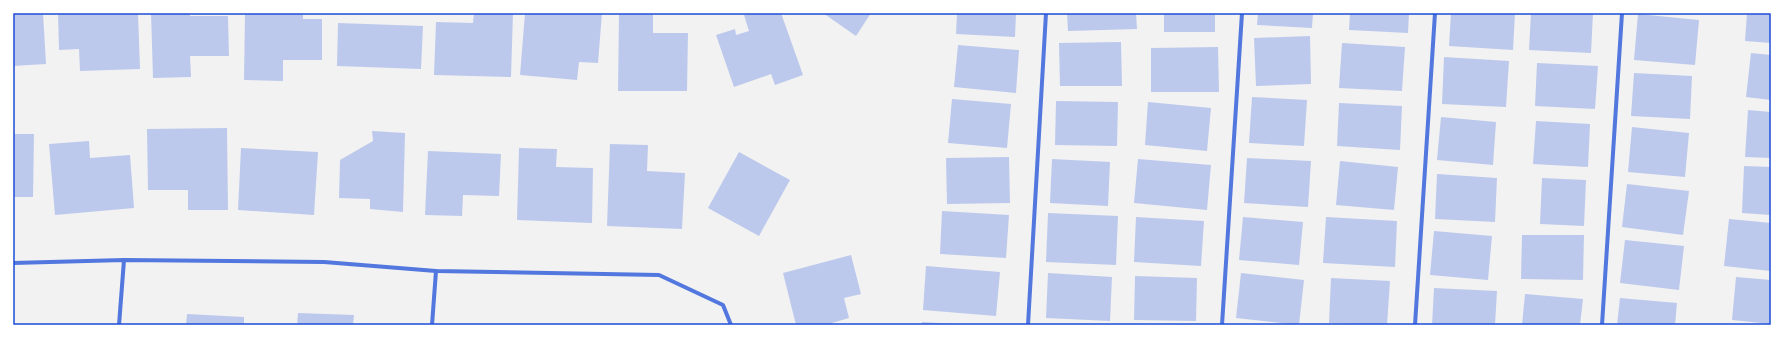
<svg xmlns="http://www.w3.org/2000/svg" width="1784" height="338" font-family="'Fira Sans Condensed',sans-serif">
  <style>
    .building { fill: #bdc9ec }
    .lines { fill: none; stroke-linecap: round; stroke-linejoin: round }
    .minor { stroke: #5277de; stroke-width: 4 }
    .neatline { fill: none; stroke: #1d4ed8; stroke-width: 1.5 }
  </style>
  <rect width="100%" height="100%" fill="#f2f2f2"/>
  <g class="building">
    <polygon points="13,13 43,13 46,64 13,66"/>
    <polygon points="58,13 138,13 140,69 80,71 79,49 59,50"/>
    <polygon points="151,13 190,13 190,16 228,16 229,56 190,56 191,77 153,78"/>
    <polygon points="245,13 303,13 303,19 322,19 322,60 283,60 283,81 244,80"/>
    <polygon points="474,13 513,13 511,77 434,75 436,22 473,23"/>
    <polygon points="525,13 602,13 598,63 579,62 577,80 520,75"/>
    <polygon points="619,13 653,13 653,33 688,33 687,91 618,91"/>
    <polygon points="751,13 781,13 803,75 775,85 771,74 734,87 716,35 735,29 736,35 749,31 744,15"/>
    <polygon points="823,13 871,13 856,36"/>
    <polygon points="957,13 1016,13 1015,37 956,34"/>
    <polygon points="1067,13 1136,13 1137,29 1068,31"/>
    <rect x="1164" y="13" width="51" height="19"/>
    <polygon points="1258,13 1313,13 1312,28 1257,25"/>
    <polygon points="1350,13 1409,13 1408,33 1349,30"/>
    <polygon points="1451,13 1515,13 1513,50 1449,46"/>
    <polygon points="1531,13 1593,13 1591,53 1529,50"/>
    <polygon points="1747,13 1771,13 1771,43 1745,41"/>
    <polygon points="1638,14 1699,20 1695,65 1634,60"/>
    <polygon points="338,23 423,26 421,69 337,66"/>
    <polygon points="1310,36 1311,84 1256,86 1254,38"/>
    <polygon points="1121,42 1122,86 1060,86 1059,43"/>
    <polygon points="1342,43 1405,47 1402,91 1339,88"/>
    <polygon points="958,45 1019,50 1016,93 954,87"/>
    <polygon points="1218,47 1219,92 1151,92 1151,48"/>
    <polygon points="1751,53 1771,55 1771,100 1746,97"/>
    <polygon points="1444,57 1509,61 1506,107 1442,104"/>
    <polygon points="1537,63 1598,66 1595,109 1535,106"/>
    <polygon points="1634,73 1692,76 1690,119 1631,116"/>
    <polygon points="1252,97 1307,100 1304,146 1249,143"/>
    <polygon points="952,99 1011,104 1007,148 948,143"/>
    <polygon points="1056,101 1118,102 1117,146 1055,145"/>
    <polygon points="1148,102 1211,108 1207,151 1145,145"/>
    <polygon points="1339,103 1402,106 1400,150 1337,146"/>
    <polygon points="1748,110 1771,112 1771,158 1745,157"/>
    <polygon points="1441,117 1496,122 1493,165 1437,160"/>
    <polygon points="1536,121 1590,124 1588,167 1533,164"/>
    <polygon points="1632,127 1689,133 1685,177 1628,172"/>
    <polygon points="227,128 228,210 188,210 188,190 148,190 147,129"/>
    <polygon points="372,131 405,133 403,212 370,209 370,199 339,198 340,160 373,141"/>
    <polygon points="13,134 34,134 33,197 13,197"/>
    <polygon points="89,141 90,158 130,155 134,208 55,215 49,144"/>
    <polygon points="610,144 648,145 647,171 685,173 682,229 607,226"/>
    <polygon points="241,148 318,152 314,215 238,210"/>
    <polygon points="519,148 557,149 556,167 593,168 592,223 517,220"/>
    <polygon points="428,151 501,154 499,196 463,195 462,216 425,215"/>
    <polygon points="739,152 790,180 759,236 708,208"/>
    <polygon points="1009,157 1010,203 947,204 946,158"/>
    <polygon points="1247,158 1311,161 1308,207 1244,203"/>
    <polygon points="1052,159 1110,162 1108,206 1050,203"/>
    <polygon points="1138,159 1211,165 1207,210 1134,203"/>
    <polygon points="1340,161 1398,167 1394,210 1336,205"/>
    <polygon points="1744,166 1771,167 1771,215 1742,213"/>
    <polygon points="1437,174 1497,178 1495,222 1435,219"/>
    <polygon points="1542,178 1586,180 1584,226 1540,224"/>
    <polygon points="1627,184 1689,191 1683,235 1622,227"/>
    <polygon points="942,211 1009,215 1006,258 940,254"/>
    <polygon points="1048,213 1118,216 1116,265 1046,262"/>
    <polygon points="1136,217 1204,221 1201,266 1134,262"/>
    <polygon points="1243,217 1303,222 1299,265 1239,260"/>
    <polygon points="1326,217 1397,221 1395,267 1323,263"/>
    <polygon points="1729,219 1771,223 1771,271 1724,266"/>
    <polygon points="1434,231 1492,236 1488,280 1430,275"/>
    <polygon points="1522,235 1584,235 1583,280 1521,279"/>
    <polygon points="1625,240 1684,246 1679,290 1620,283"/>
    <polygon points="851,255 861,294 844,298 849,318 832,323 833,325 796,325 783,273"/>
    <polygon points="926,266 1000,272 996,316 923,310"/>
    <polygon points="1048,273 1112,277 1110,321 1046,318"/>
    <polygon points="1241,273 1304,280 1299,325 1236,318"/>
    <polygon points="1135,276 1197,278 1196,321 1134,320"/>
    <polygon points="1736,277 1771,280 1771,324 1732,320"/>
    <polygon points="1331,278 1390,281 1387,325 1329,323"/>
    <polygon points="1434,288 1497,291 1495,325 1432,325"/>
    <polygon points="1525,294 1583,299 1580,325 1522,325"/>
    <polygon points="1620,298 1677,303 1675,325 1617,325"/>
    <polygon points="298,313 354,315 353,325 297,325"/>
    <polygon points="187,314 244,317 244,325 186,325"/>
    <polygon points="922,322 957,324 957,325 922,325"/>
  </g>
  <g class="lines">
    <g class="minor">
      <polyline points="13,263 124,260 324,262 436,271 659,275 723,305 731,325"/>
      <polyline points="119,325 124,260"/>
      <polyline points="432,325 436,271"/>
      <polyline points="1028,325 1046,13"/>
      <polyline points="1222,325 1242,13"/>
      <polyline points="1415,325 1435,13"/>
      <polyline points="1602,325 1622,13"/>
    </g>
  </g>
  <rect width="1784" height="338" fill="none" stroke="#ffffff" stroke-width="28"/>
  <rect x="14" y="14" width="1756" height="310" class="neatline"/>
</svg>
